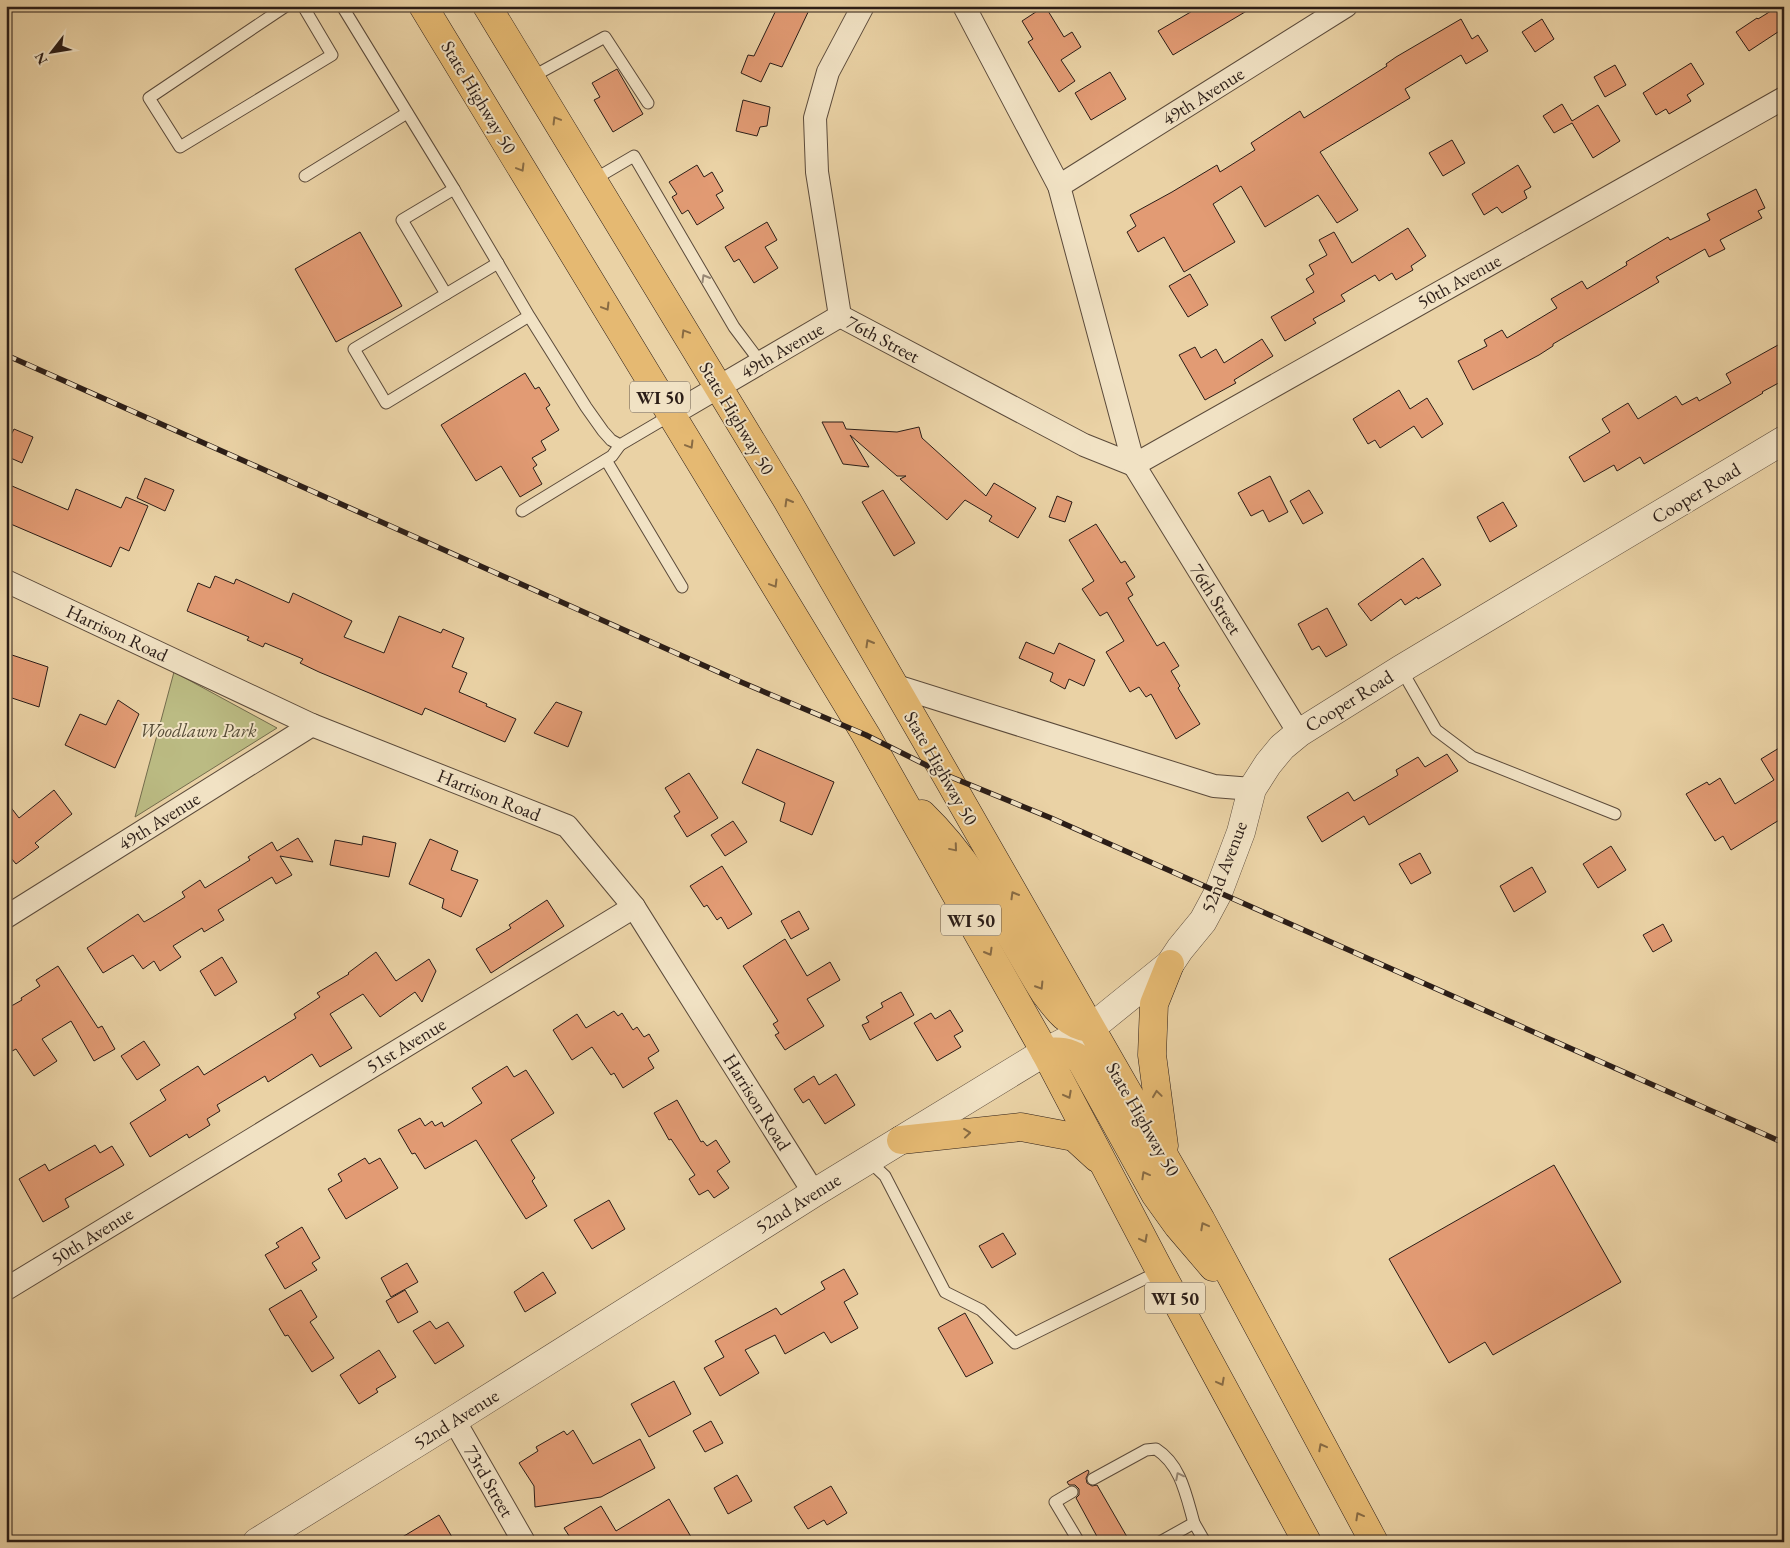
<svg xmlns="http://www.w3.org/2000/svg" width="1790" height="1548" font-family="'EB Garamond',serif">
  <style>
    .green { fill: #bbbb83; stroke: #736c4d }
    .building { fill: #e29b74; stroke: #2b1d17 }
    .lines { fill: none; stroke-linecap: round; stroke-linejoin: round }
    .service-casing { stroke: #5b4a3a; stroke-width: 13 }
    .minor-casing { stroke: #5b4a3a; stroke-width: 24 }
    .tertiary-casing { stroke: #5b4a3a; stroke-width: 29 }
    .primary-casing { stroke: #2b1d17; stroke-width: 29 }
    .service { stroke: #f1e2c4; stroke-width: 11 }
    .minor { stroke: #f1e2c4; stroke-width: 22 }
    .tertiary { stroke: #f1e2c4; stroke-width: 28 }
    .primary { stroke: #e5b972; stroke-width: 28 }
    .rail-casing { stroke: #2b1d17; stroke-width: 5.5 }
    .rail { stroke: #f1e2c4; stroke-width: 4; stroke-dasharray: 11; stroke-linecap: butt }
    .oneway { stroke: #886b44 }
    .oneway2 { stroke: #988976 }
    .labels { text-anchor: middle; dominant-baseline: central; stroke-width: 4; stroke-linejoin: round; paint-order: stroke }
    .shield { fill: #f1e2c4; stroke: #66584b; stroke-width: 1 }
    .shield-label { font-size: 18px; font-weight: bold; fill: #2b1d17 }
    .street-label { font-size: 19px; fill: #2b1d17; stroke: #f1e2c4 }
    .park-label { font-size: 19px; font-style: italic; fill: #564c37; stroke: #f1e2c4 }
  </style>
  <rect width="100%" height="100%" fill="#ead2a5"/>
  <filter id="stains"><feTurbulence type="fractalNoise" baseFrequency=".004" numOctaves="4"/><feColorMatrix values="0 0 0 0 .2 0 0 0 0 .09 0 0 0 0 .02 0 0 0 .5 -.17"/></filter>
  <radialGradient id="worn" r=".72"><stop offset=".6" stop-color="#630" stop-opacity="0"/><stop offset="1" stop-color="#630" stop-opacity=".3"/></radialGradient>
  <polygon class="green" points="174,672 277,728 135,817"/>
  <g class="building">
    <polygon points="778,6 811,6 782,67 770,63 761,82 741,73 748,55 754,56"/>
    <polygon points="1045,6 1064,37 1072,32 1081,47 1061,60 1075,81 1059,92 1028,42 1033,39 1022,21"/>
    <polygon points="1201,6 1255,6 1173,55 1158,31"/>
    <polygon points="1779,6 1784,6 1784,28 1749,51 1736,32 1757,18 1758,19"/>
    <polygon points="1461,19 1472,39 1478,35 1488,51 1466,64 1461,55 1405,89 1410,98 1320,152 1358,210 1337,223 1318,195 1265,227 1241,186 1213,204 1235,242 1184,272 1164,237 1138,252 1127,232 1136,226 1130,215 1172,192 1217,165 1220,172 1255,150 1251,143 1300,111 1304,118 1387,66 1386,64 1396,57"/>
    <polygon points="1542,19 1554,39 1535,52 1522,32"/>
    <polygon points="1691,63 1704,84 1687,95 1691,101 1669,114 1666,109 1656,115 1643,93"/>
    <polygon points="1615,65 1626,85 1605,97 1594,77"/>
    <polygon points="617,69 643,114 613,132 594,100 600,97 592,83"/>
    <polygon points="1110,72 1126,99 1091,120 1075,93"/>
    <polygon points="743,100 770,107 767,126 760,127 757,136 736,131"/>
    <polygon points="1562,104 1572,121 1598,105 1620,141 1593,158 1572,123 1554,133 1543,116"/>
    <polygon points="1452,140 1465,163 1443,176 1429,153"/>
    <polygon points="697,165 704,177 712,172 723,191 716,195 724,208 697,225 688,210 682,214 672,197 677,194 669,182"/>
    <polygon points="1518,165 1531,187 1524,191 1527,198 1502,213 1497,207 1484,215 1472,194"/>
    <polygon points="1756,189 1765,208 1758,211 1762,218 1720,240 1725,249 1709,257 1705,249 1656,277 1659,282 1553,344 1553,346 1539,355 1473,390 1458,361 1487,346 1484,340 1502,330 1507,338 1557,308 1551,299 1582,281 1587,289 1627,265 1626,262 1668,237 1670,240 1710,220 1707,214"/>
    <polygon points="767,222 777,240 765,247 778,268 754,283 739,259 734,262 725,247"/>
    <polygon points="1408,228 1426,256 1411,266 1413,270 1396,280 1392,273 1379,281 1375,275 1341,295 1345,301 1313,319 1316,323 1285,341 1271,317 1314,292 1306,279 1314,274 1309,265 1327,255 1319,240 1334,232 1352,263"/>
    <polygon points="360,232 402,306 336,342 295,269"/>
    <polygon points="1190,274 1208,305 1188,317 1169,286"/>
    <polygon points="1262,339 1273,356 1234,380 1236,383 1205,400 1179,355 1195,347 1201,358 1216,349 1224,363"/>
    <polygon points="1778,345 1784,355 1784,380 1762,392 1763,393 1644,464 1640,457 1617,471 1614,465 1584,482 1569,457 1610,432 1602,419 1628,403 1638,419 1676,396 1682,405 1697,397 1699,401 1731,383 1726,374"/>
    <polygon points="525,373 535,389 539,387 550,405 546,408 559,430 541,441 546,450 532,458 537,465 533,468 542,484 520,497 501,466 476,481 441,425"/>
    <polygon points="1399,390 1410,409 1427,398 1443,424 1422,438 1414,426 1380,448 1375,440 1368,444 1353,419"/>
    <polygon points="822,422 843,422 846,429 897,432 919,427 922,438 986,496 994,483 1036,508 1018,538 989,521 992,516 965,500 947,520 900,479 906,476 897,476 850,435 869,467 843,464"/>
    <polygon points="14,429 33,437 22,463 6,456 6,445"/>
    <polygon points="1270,476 1288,512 1269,522 1263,510 1251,516 1238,493"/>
    <polygon points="145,478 174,490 165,511 137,498"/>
    <polygon points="12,486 68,510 76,489 121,508 126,497 148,506 129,551 120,547 111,567 6,522 6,499"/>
    <polygon points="883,490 915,543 894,556 862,502"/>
    <polygon points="1309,490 1323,513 1303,524 1290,501"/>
    <polygon points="1057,496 1072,502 1065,522 1049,517"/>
    <polygon points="1503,502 1517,526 1490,542 1477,517"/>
    <polygon points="1096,524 1121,563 1125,561 1135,577 1126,583 1133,595 1128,598 1157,646 1164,642 1179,666 1171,671 1180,686 1178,688 1200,724 1176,739 1151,694 1146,697 1139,687 1130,692 1106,652 1124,641 1107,612 1100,616 1082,589 1094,581 1069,540"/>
    <polygon points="1423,558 1441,585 1418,599 1417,597 1405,605 1401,599 1371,621 1358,604"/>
    <polygon points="215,576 234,584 236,579 289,603 293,593 352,621 344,637 384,653 399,616 441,633 443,629 464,638 452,667 467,673 459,692 487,704 486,706 516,719 505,742 425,708 422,715 319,672 300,663 303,659 265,643 263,647 247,640 249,637 187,611 198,583 210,588"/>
    <polygon points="1327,608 1347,645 1326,657 1319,646 1312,650 1298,624"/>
    <polygon points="1026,642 1054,654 1059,643 1095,660 1084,686 1069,679 1065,689 1050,681 1053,673 1019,658"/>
    <polygon points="6,653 48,667 39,707 6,696"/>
    <polygon points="118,700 139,714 115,768 65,745 80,714 106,725"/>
    <polygon points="556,702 582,712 568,747 534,733"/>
    <polygon points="1784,745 1784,817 1731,850 1723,836 1715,841 1686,794 1707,782 1709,785 1720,778 1735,804 1774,780 1761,759"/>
    <polygon points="757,749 834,782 812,835 780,821 785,803 742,783"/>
    <polygon points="1447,754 1458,771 1369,825 1364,816 1322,842 1307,817 1348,792 1354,801 1398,775 1396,770 1418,757 1425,767"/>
    <polygon points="689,773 718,818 687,837 674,816 680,812 665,788"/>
    <polygon points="54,790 72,814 35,843 39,847 16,864 6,852 6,801 19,818"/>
    <polygon points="733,821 747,842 725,856 711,835"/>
    <polygon points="363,836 396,843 389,877 330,865 335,840 362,845"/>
    <polygon points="298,838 313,862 280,856 292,875 276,884 272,877 218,910 224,920 204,932 202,928 173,946 181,957 160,971 154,961 143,969 133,955 103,973 87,948 138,914 144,922 153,917 185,897 182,892 200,880 205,888 250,860 248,857 272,842 277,851"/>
    <polygon points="430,839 458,851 451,870 478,880 461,917 442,908 444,899 409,884"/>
    <polygon points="1611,846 1626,870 1598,888 1583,864"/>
    <polygon points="1420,853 1431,873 1411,884 1399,864"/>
    <polygon points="722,866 752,914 728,929 721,917 717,920 707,905 704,907 690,886"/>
    <polygon points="1532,867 1546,892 1514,912 1500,886"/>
    <polygon points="547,900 564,926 491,973 476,949 511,928 509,925"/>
    <polygon points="799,911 809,929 791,939 781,921"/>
    <polygon points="1663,924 1672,941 1653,952 1643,935"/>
    <polygon points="785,939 807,976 830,962 840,980 807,999 824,1026 785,1050 775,1035 779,1033 773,1024 778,1021 743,966"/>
    <polygon points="376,952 396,981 429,959 436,971 422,1002 415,992 380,1017 363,994 330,1014 352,1048 320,1067 312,1054 268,1082 265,1076 217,1105 220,1111 207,1119 210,1125 189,1138 187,1134 150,1157 130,1123 166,1100 160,1090 198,1066 204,1075 296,1018 294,1014 320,997 317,993 349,974 348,973"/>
    <polygon points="222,957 237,982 215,996 200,971"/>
    <polygon points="58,966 98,1028 102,1026 115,1049 94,1061 71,1021 42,1039 57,1061 34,1076 16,1049 6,1054 6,1009 22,1000 21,998 40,986 36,980"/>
    <polygon points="901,992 914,1015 870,1040 862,1025 869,1022 866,1017 883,1007 881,1003"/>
    <polygon points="950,1010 963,1031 954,1036 961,1047 937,1061 914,1023 931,1013 935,1019"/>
    <polygon points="614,1011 618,1016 622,1013 633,1030 637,1027 644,1037 649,1034 659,1051 648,1058 654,1068 623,1088 614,1073 611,1075 592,1047 572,1060 553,1030 577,1014 586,1028"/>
    <polygon points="144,1041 160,1065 137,1080 121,1056"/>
    <polygon points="507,1066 514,1077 526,1070 554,1113 511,1140 535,1178 532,1181 547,1206 526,1219 476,1140 425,1169 415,1153 412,1154 398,1130 420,1118 425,1126 432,1121 435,1126 442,1122 444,1127 482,1103 472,1088"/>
    <polygon points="836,1074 855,1105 825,1124 809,1099 803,1103 794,1089 814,1076 819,1085"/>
    <polygon points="677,1100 701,1142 703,1141 707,1146 716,1140 730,1162 717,1171 729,1188 714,1198 708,1190 699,1195 689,1179 695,1175 671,1139 669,1140 654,1113"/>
    <polygon points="95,1145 100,1153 112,1146 124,1165 65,1199 69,1207 43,1222 19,1179 45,1164 49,1171"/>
    <polygon points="365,1158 369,1164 380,1158 398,1188 346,1219 328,1189 342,1181 338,1174"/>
    <polygon points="1554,1165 1621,1282 1493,1355 1485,1342 1449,1363 1389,1259"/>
    <polygon points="609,1200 625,1229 592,1249 574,1220"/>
    <polygon points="302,1227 320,1258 312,1263 317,1270 285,1289 265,1255 279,1247 276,1243"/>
    <polygon points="1003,1233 1016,1254 992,1268 979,1246"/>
    <polygon points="407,1263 418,1282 391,1297 381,1278"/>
    <polygon points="844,1269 858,1294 844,1302 858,1328 831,1343 824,1332 785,1354 775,1335 745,1350 759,1373 720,1396 704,1368 724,1357 715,1341 776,1308 781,1315 825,1289 821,1282"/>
    <polygon points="543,1272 556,1293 525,1312 514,1292"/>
    <polygon points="301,1290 317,1317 310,1322 334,1358 312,1372 288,1335 285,1336 269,1309"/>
    <polygon points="405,1290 418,1312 398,1323 386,1301"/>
    <polygon points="965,1313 993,1363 966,1377 938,1328"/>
    <polygon points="430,1321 436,1329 448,1322 464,1346 435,1364 413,1331"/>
    <polygon points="379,1350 396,1377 376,1389 378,1392 359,1404 340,1375"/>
    <polygon points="674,1381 691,1414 649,1437 631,1404"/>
    <polygon points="711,1421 723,1443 705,1452 693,1431"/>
    <polygon points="573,1430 593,1464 640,1439 655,1468 601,1497 535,1507 534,1486 519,1463 538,1451 536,1447 564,1431 567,1435"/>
    <polygon points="1088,1470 1089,1472 1086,1478 1087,1483 1092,1486 1097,1485 1130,1542 1100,1542 1076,1498 1079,1495 1079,1489 1075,1485 1069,1485 1067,1482"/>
    <polygon points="737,1475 752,1501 728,1514 714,1488"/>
    <polygon points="831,1486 847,1513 827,1525 824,1520 808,1529 794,1507"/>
    <polygon points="669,1499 694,1542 573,1542 564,1528 601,1506 616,1531"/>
    <polygon points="439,1515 455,1542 394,1542"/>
  </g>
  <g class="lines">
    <defs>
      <g id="service">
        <polyline points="286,6 149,98 180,147 332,55 303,6"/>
        <polyline points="342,6 454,189"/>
        <polyline points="530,78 605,37 648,103"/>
        <polyline points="305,176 407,113"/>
        <polyline points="593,180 634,156 734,327 761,363"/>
        <polyline points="446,294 498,263"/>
        <polyline points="529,316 454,189 402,220 446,294 354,349 386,403 529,316 586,407 603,431 611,440 620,445 671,415"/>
        <polyline points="606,460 682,587"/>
        <polyline points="522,511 612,456 620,445"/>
        <polyline points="1401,669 1436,730 1472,757 1615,814"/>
        <polyline points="868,1160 885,1176 945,1292 981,1310 1015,1343 1160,1271"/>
        <path d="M 1093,1479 L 1146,1450 L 1156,1449 C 1181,1465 1186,1495 1194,1523"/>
        <polyline points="1072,1492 1055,1502 1079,1542"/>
        <polyline points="1160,1542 1194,1523 1205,1542"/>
      </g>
      <g id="minor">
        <polyline points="863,6 828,72 815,118 817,172 840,316 1084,445 1134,465 1784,98"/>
        <polyline points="964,6 1059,186 1134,465 1299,733"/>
        <polyline points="1059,186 1346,6"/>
        <polyline points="671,415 840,316"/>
        <polyline points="6,581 312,725 567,826 634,907 814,1193"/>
        <polyline points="893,685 1214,786 1252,789"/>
        <polyline points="6,917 312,725"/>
        <polyline points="6,1289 634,907"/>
        <polyline points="454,1420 524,1542"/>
      </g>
      <polyline id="tertiary" points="257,1542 454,1420 814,1193 1045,1052 1091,1028 1170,964 1180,949 1203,921 1218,893 1241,832 1252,789 1268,764 1282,747 1299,733 1401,669 1784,440"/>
      <g id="primary">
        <polyline points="423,6 866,735 1045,1052 1160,1271 1307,1542"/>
        <polyline points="487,6 787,500 946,775 1201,1220 1374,1542"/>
        <path d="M 922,814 C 974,864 1006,930 1044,992 C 1056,1008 1067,1025 1089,1028"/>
        <path d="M 1045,1052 C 1060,1051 1068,1051 1080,1059 L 1155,1194 L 1178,1226 L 1213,1267"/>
        <polyline points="901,1140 1021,1127 1074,1137 1097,1158"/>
        <polyline points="1164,1146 1152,1055 1154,1004 1170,964"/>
      </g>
    </defs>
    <use href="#service" class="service-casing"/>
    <use href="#minor" class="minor-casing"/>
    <use href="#tertiary" class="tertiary-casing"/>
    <use href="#primary" class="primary-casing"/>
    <use href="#service" class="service"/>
    <use href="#minor" class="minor"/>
    <use href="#tertiary" class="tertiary"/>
    <use href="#primary" class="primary"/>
    <defs>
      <polyline id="rail" points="6,355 741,682 866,735 946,775 1051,818 1784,1143"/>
    </defs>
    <use href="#rail" class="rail-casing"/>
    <use href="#rail" class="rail"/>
  </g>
  <defs><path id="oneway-chevron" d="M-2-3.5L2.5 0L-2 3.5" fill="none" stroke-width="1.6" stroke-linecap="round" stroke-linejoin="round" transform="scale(1.25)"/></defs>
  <g class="oneway">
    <use href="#oneway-chevron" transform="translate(556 120) rotate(-121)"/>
    <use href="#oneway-chevron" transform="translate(521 168) rotate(59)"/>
    <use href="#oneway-chevron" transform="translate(606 307) rotate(59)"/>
    <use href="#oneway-chevron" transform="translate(685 333) rotate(-121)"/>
    <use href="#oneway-chevron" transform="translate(690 445) rotate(59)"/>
    <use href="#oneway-chevron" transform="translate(788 502) rotate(-120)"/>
    <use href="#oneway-chevron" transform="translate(774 584) rotate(59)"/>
    <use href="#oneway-chevron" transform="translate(869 643) rotate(-120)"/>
    <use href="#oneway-chevron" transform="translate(954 848) rotate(50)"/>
    <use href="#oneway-chevron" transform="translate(1014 895) rotate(-120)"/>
    <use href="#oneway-chevron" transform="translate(989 952) rotate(60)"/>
    <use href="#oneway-chevron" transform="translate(1040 986) rotate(58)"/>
    <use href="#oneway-chevron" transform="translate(1157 1094) rotate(-98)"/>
    <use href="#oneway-chevron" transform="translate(1068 1095) rotate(62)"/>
    <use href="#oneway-chevron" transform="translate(967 1133) rotate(-6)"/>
    <use href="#oneway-chevron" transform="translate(1145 1175) rotate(-119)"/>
    <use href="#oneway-chevron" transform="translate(1204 1226) rotate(-118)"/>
    <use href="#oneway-chevron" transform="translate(1144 1239) rotate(62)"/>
    <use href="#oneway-chevron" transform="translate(1221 1382) rotate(62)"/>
    <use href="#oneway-chevron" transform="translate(1322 1447) rotate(-118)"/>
    <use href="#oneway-chevron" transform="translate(1359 1516) rotate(-119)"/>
  </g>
  <g class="oneway2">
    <use href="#oneway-chevron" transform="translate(705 278) rotate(-120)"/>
    <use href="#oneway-chevron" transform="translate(1179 1476) rotate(-117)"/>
  </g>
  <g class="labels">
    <g class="shield">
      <rect x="630" y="381.5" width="60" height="31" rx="4"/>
      <rect x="941" y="904.5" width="60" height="31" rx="4"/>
      <rect x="1145" y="1282.5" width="60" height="31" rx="4"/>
    </g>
    <g class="shield-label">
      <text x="660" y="397">WI 50</text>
      <text x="971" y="920">WI 50</text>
      <text x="1175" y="1298">WI 50</text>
    </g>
    <g class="street-label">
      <text transform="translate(1203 96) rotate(-32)">49th Avenue</text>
      <text transform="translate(479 97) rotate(59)">State Highway 50</text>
      <text transform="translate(1459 281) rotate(-29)">50th Avenue</text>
      <text transform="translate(883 339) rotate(28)">76th Street</text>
      <text transform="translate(782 350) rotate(-30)">49th Avenue</text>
      <text transform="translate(737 418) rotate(59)">State Highway 50</text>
      <text transform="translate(1696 493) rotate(-31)">Cooper Road</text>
      <text transform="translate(1216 599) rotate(58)">76th Street</text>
      <text transform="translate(117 633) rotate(25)">Harrison Road</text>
      <text transform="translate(1349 701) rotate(-32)">Cooper Road</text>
      <text transform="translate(941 768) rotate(60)">State Highway 50</text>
      <text transform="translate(489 795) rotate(22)">Harrison Road</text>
      <text transform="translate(159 821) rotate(-32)">49th Avenue</text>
      <text transform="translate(1224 867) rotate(-69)">52nd Avenue</text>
      <text transform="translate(406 1045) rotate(-31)">51st Avenue</text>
      <text transform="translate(757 1102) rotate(58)">Harrison Road</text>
      <text transform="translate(1143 1119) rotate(60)">State Highway 50</text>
      <text transform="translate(798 1203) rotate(-32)">52nd Avenue</text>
      <text transform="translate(92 1236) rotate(-32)">50th Avenue</text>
      <text transform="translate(456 1419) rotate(-32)">52nd Avenue</text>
      <text transform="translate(489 1481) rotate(60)">73rd Street</text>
    </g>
    <g class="park-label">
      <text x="198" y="730">Woodlawn Park</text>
    </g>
  </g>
  <rect width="1790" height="1548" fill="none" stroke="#ead2a5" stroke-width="25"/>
  <rect x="8" y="8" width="1775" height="1533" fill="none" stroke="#2b1d17" stroke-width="2.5"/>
  <rect x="12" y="12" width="1765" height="1523" fill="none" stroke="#2b1d17"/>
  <g transform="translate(52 52) rotate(239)" stroke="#f1e2c4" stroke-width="4" paint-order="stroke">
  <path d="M0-4L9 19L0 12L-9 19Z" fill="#2b1d17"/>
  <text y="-8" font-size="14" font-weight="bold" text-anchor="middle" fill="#2b1d17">N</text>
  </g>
  <rect width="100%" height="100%" filter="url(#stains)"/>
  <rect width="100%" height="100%" fill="url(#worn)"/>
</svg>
